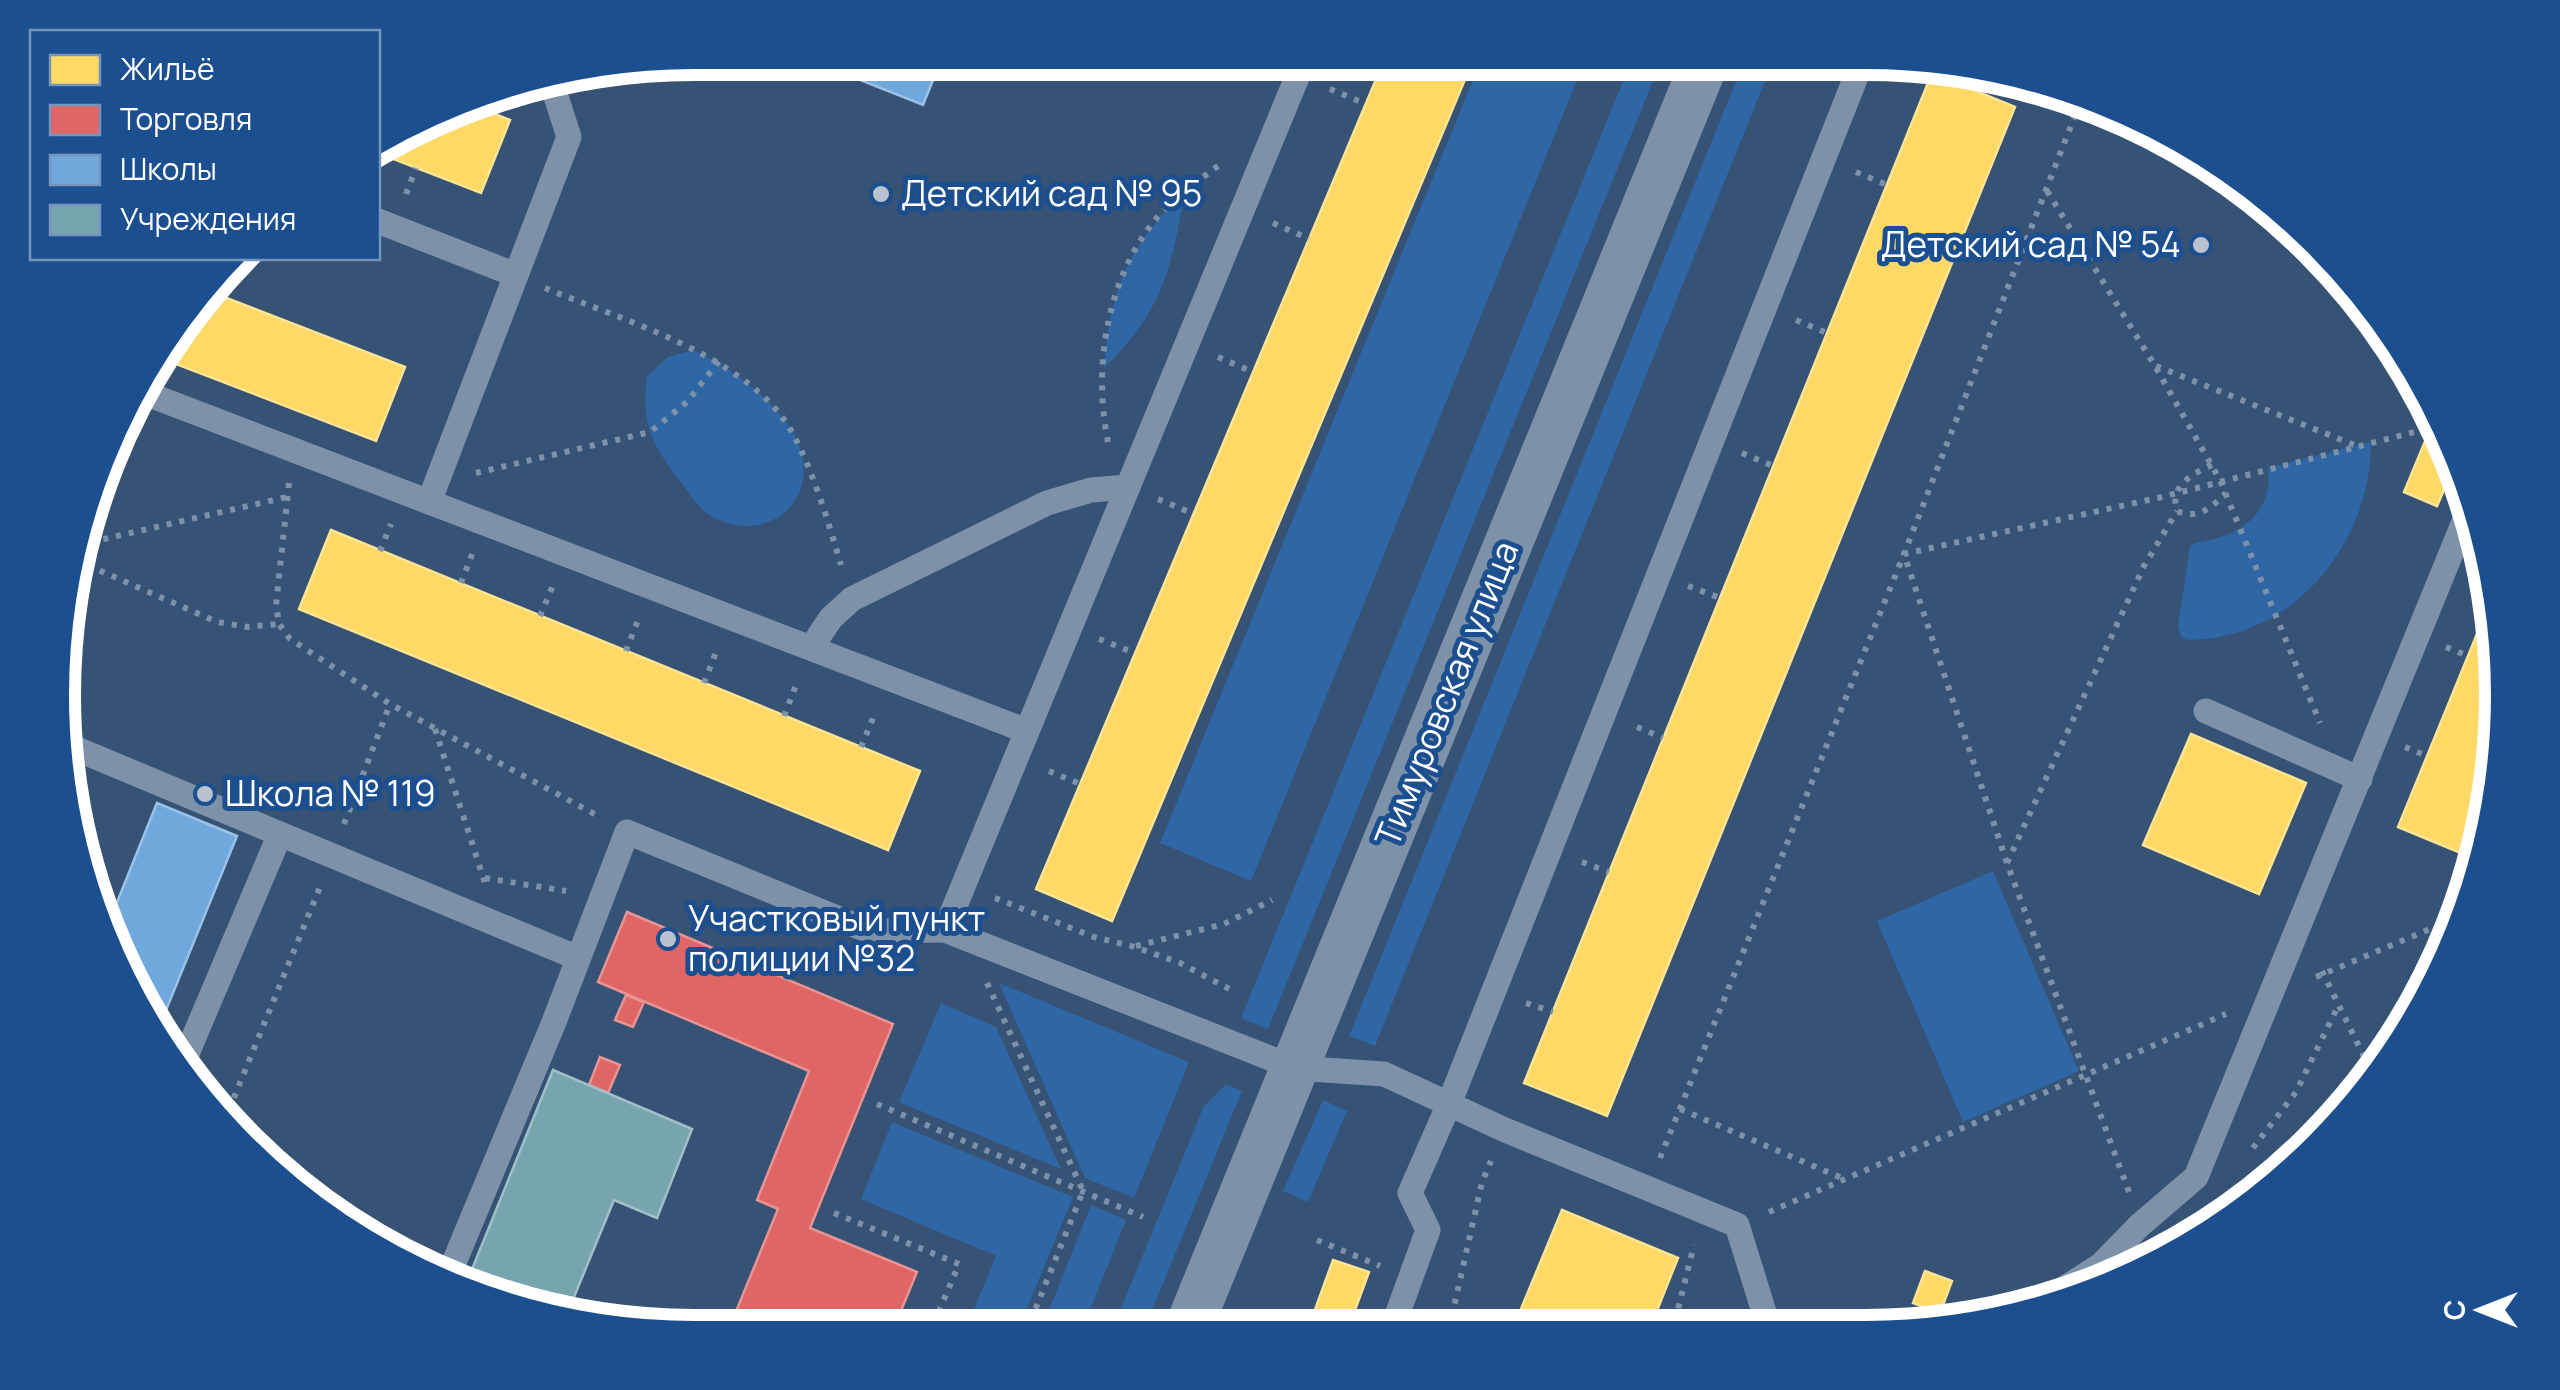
<svg xmlns="http://www.w3.org/2000/svg" width="2560" height="1390" viewBox="0 0 2560 1390" font-family="Manrope,sans-serif">
	<style>
		.green { fill: #2f66a5 }
		.homes { fill: #ffd966; stroke: #ffe494; stroke-width: 2.5 }
		.shops { fill: #e06666; stroke: #e99494; stroke-width: 2.5 }
		.schools { fill: #6fa8dc; stroke: #9ac2e6; stroke-width: 2.5 }
		.public { fill: #76a5af; stroke: #9fc0c7; stroke-width: 2.5 }
		.lines { fill: none; stroke-linecap: round; stroke-linejoin: round }
		.path { stroke: #7d92a8; stroke-width: 6; stroke-dasharray: 5 8; stroke-linecap: butt }
		.lane { stroke: #7d92a8; stroke-width: 25 }
		.street { stroke: #7d92a8; stroke-width: 48 }
		.poi-dot { fill: #b9c2ce; stroke: #1b4f8f; stroke-width: 4 }
		.labels { text-anchor: middle; stroke-width: 10; stroke-linejoin: round; paint-order: stroke }
		.poi-label { font-size: 35px; fill: #fff; stroke: #1b4f8f; text-anchor: start }
		.street-label { font-size: 35px; fill: #fff; stroke: #1b4f8f }
		.rim { fill: none; stroke: #fff; stroke-width: 12 }
	</style>
	<rect width="100%" height="100%" fill="#365274"/>
	<g class="green">
		<polygon points="1482,58 1586,58 1251,881 1160,843"/>
		<polygon points="1632,59 1662,59 1268,1029 1241,1018"/>
		<polygon points="1745,59 1774,59 1375,1046 1349,1036"/>
		<path d="M1184,192C1173,268 1161,313 1104,368C1110,289 1127,248 1184,192Z"/>
		<path d="M693,350C733,367 796,413 803,460C811,518 747,545 704,511C695,504 688,490 680,481C651,443 641,424 647,376L668,357Z"/>
		<path d="M2371,442C2371,544 2293,640 2187,640L2181,636L2178,626L2190,546C2199,541 2205,541 2214,539C2250,530 2273,505 2268,468Z"/>
		<polygon points="1993,871 2079,1071 1963,1122 1877,921"/>
		<polygon points="999,983 1189,1062 1134,1198 1085,1178"/>
		<polygon points="941,1003 996,1027 1061,1169 899,1102"/>
		<polygon points="1226,1084 1242,1091 1144,1330 1112,1330 1204,1106"/>
		<polygon points="1323,1100 1347,1111 1308,1202 1283,1191"/>
		<polygon points="892,1122 1073,1197 1018,1330 965,1330 996,1256 861,1199"/>
		<polygon points="1091,1205 1126,1220 1082,1330 1041,1330"/>
	</g>
	<g class="homes">
		<polygon points="1385,58 1474,58 1112,921 1036,889"/>
		<polygon points="1932,73 2015,107 1607,1116 1524,1083"/>
		<polygon points="468,103 510,120 481,193 378,153"/>
		<polygon points="211,292 405,367 376,441 158,357 165,341"/>
		<polygon points="2426,439 2439,445 2452,471 2437,506 2404,492"/>
		<polygon points="331,530 920,771 888,850 299,609"/>
		<polygon points="2486,612 2496,766 2461,853 2398,827"/>
		<polygon points="2191,734 2306,783 2259,894 2143,845"/>
		<polygon points="1562,1210 1678,1258 1650,1328 1533,1328 1516,1321"/>
		<polygon points="1333,1260 1369,1272 1348,1329 1308,1329"/>
		<polygon points="1925,1271 1952,1281 1940,1313 1913,1303"/>
	</g>
	<g class="shops">
		<polygon points="627,912 893,1024 810,1228 917,1272 893,1330 728,1331 778,1209 757,1200 809,1071 598,982"/>
		<polygon points="626,995 644,1002 633,1027 615,1020"/>
		<polygon points="600,1057 620,1065 608,1093 589,1085"/>
	</g>
	<g class="schools">
		<polygon points="805,58 942,58 923,105"/>
		<polygon points="157,803 237,836 160,1025 105,932"/>
	</g>
	<polygon class="public" points="553,1070 692,1129 657,1218 614,1200 567,1314 579,1319 529,1311 466,1284"/>
	<g class="lines">
		<g class="path">
			<polyline points="1330,89 1366,104"/>
			<polyline points="1856,172 1887,185"/>
			<polyline points="2047,191 2155,366 2220,480 2320,723"/>
			<polyline points="406,194 416,168"/>
			<polyline points="1273,223 1309,239"/>
			<path d="M545,288C622,320 752,357 793,434C813,471 829,524 841,565"/>
			<polyline points="1796,320 1827,333"/>
			<polyline points="1218,357 1253,372"/>
			<polyline points="2156,366 2357,446"/>
			<path d="M1108,442C1093,369 1106,285 1151,225C1170,200 1198,181 1222,163"/>
			<polyline points="1742,453 1773,466"/>
			<path d="M2212,465C2192,474 2169,486 2177,511C2198,520 2211,508 2226,493"/>
			<polyline points="476,473 650,432 687,402 719,361"/>
			<polyline points="289,483 276,605 279,624 290,639 390,704 600,817"/>
			<polyline points="1158,499 1194,514"/>
			<polyline points="78,545 287,497"/>
			<polyline points="380,551 391,524"/>
			<polyline points="76,560 217,622 248,627 279,624"/>
			<polyline points="461,583 473,552"/>
			<polyline points="1688,586 1720,598"/>
			<polyline points="540,616 553,585"/>
			<polyline points="1099,639 1135,653"/>
			<polyline points="2446,647 2468,656"/>
			<polyline points="626,651 638,620"/>
			<polyline points="704,683 718,647"/>
			<polyline points="784,716 798,680"/>
			<polyline points="1637,727 1663,738"/>
			<polyline points="435,729 485,883"/>
			<polyline points="861,747 876,711"/>
			<polyline points="2405,747 2427,756"/>
			<polyline points="1049,771 1080,784"/>
			<polyline points="344,824 390,704"/>
			<polyline points="1582,862 1609,872"/>
			<polyline points="2007,863 2144,566 2177,511"/>
			<polyline points="485,878 566,891"/>
			<polyline points="995,898 1094,937 1135,947 1180,963 1235,992"/>
			<polyline points="1136,946 1224,924 1272,900"/>
			<polyline points="2322,971 2373,1075"/>
			<polyline points="2316,977 2449,921"/>
			<polyline points="987,983 1083,1191 1027,1330"/>
			<polyline points="1526,1003 1553,1012"/>
			<polyline points="877,1104 1143,1217"/>
			<polyline points="1680,1109 1844,1179"/>
			<polyline points="224,1122 320,887"/>
			<polyline points="2253,1148 2296,1092 2339,1004"/>
			<polyline points="1660,1158 1904,554 2081,100"/>
			<polyline points="2129,1192 2007,863 1904,554 2162,497 2430,428"/>
			<polyline points="1769,1212 2226,1014"/>
			<polyline points="834,1213 959,1264 931,1330"/>
			<polyline points="349,1225 359,1222 372,1226 380,1238 379,1248"/>
			<polyline points="1317,1240 1380,1266"/>
			<polyline points="1656,1314 1697,1328"/>
			<polyline points="1675,1321 1694,1245"/>
			<polyline points="1449,1329 1482,1182 1491,1161"/>
		</g>
		<g class="lane">
			<polyline points="378,221 516,275"/>
			<polyline points="142,392 1027,731"/>
			<polyline points="429,502 569,137 551,81"/>
			<polyline points="811,648 831,618 852,599 1047,503 1091,490 1128,487"/>
			<polyline points="2206,711 2360,779"/>
			<polyline points="60,742 280,834 183,1063"/>
			<polyline points="280,834 578,958"/>
			<polyline points="945,930 1295,1068 1384,1074 1505,1130 1737,1225 1769,1328"/>
			<polyline points="448,1277 554,1022 627,832 869,931 945,930 1305,58"/>
			<polyline points="2048,1304 2054,1295 2101,1265 2140,1225 2196,1177 2470,507"/>
			<polyline points="1392,1329 1428,1230 1410,1193 1449,1104 1863,59"/>
		</g>
		<polyline class="street" points="1188,1329 1706,59"/>
	</g>
	<g class="poi-dot">
		<circle cx="881" cy="194" r="10"/>
		<circle cx="2201" cy="245" r="10"/>
		<circle cx="205" cy="794" r="10"/>
		<circle cx="668" cy="939" r="10"/>
	</g>
	<g class="labels">
		<g class="poi-label">
			<text x="901" y="206">Детский сад № 95</text>
			<text x="2181" y="257" text-anchor="end">Детский сад № 54</text>
			<text x="225" y="806">Школа № 119</text>
			<text x="688" y="931">Участковый пункт<tspan x="688" dy="40">полиции №32</tspan></text>
		</g>
		<g class="street-label">
			<text transform="translate(1447 694) rotate(-68)" y="12">Тимуровская улица</text>
		</g>
	</g>
	<path d="M0 0H2560V1390H0ZM695 75H1865A620 620 0 0 1 2485 695V695A620 620 0 0 1 1865 1315H695A620 620 0 0 1 75 695V695A620 620 0 0 1 695 75Z" fill="#1b4f8f" fill-rule="evenodd"/>
	<path class="rim" d="M695 75H1865A620 620 0 0 1 2485 695V695A620 620 0 0 1 1865 1315H695A620 620 0 0 1 75 695V695A620 620 0 0 1 695 75Z"/>
	<rect x="30" y="30" width="350" height="230" fill="#1b4f8f" stroke="#7695bc" stroke-width="2.5"/>
	<rect x="50" y="55" width="50" height="30" fill="#ffd966" stroke="#7695bc" stroke-width="2.5"/>
	<text x="120" y="80" font-size="30" fill="#ffffff">Жильё</text>
	<rect x="50" y="105" width="50" height="30" fill="#e06666" stroke="#7695bc" stroke-width="2.5"/>
	<text x="120" y="130" font-size="30" fill="#ffffff">Торговля</text>
	<rect x="50" y="155" width="50" height="30" fill="#6fa8dc" stroke="#7695bc" stroke-width="2.5"/>
	<text x="120" y="180" font-size="30" fill="#ffffff">Школы</text>
	<rect x="50" y="205" width="50" height="30" fill="#76a5af" stroke="#7695bc" stroke-width="2.5"/>
	<text x="120" y="230" font-size="30" fill="#ffffff">Учреждения</text>
	<g transform="translate(2480 1310) rotate(270)" stroke="#1b4f8f" stroke-width="8" paint-order="stroke">
	<path d="M0-8L18 38L0 25L-18 38Z" fill="#ffffff"/>
	<text y="-15" font-size="28" font-weight="bold" text-anchor="middle" fill="#ffffff">С</text>
	</g>
</svg>
